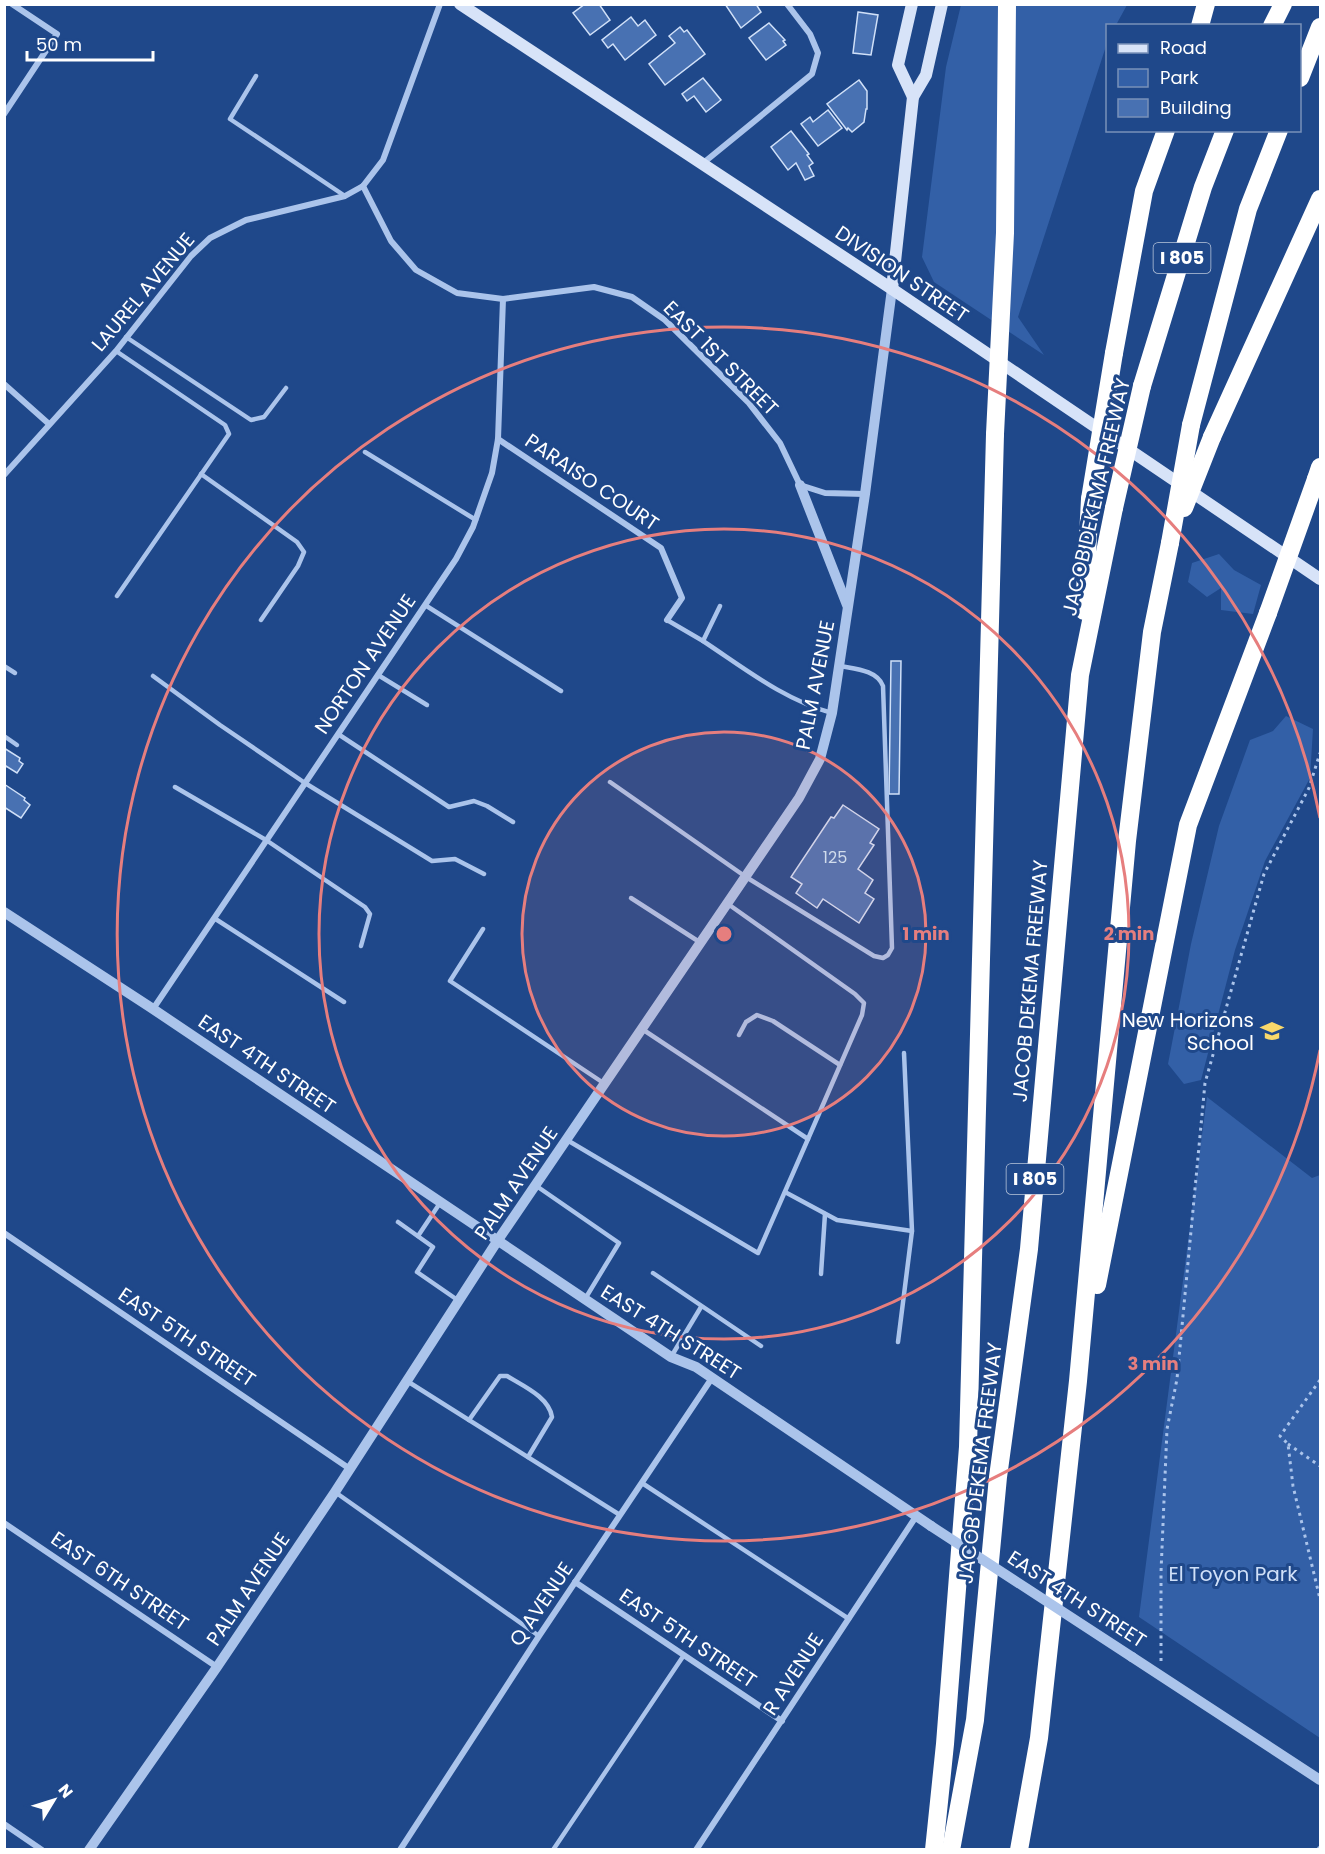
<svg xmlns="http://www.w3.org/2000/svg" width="1325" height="1854" viewBox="0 0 1325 1854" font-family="Poppins,sans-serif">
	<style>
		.green { fill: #3360a7 }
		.building { fill: #4871b2; stroke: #d0e0f8; stroke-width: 1.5 }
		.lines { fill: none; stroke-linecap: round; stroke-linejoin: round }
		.path { stroke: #abc4eb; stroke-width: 3; stroke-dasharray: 3 4.5; stroke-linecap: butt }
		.service { stroke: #abc4eb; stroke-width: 4.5 }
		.minor { stroke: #abc4eb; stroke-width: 6 }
		.tertiary { stroke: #abc4eb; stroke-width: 10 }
		.secondary { stroke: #d7e3f8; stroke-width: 12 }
		.motorway { stroke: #fff; stroke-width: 18 }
		.tertiary-bridge { stroke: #abc4eb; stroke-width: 10 }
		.motorway-bridge { stroke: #fff; stroke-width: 18 }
		.ring { fill: none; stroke: #e67e7e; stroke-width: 3 }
		.labels { text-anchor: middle; stroke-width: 6; stroke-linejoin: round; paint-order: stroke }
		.number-label { font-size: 16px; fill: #d1dcec }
		.shield { fill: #1f488a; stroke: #bcc8dc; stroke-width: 1.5 }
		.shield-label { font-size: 18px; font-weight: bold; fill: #fff }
		.street-label { font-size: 20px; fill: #fff; stroke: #1f488a }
		.poi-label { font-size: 20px; fill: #fff; stroke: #1f488a; text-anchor: end }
		.park-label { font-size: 20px; fill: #d0e0f8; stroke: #1f488a }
		.centre { fill: #e67e7e; stroke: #1f488a; stroke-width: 3 }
		.ring-label { font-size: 18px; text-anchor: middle; font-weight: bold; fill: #e67e7e; stroke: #1f488a; stroke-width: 6; stroke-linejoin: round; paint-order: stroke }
	</style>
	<rect width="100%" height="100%" fill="#1f488a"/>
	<g class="green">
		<polygon points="961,5 1127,5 1116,25 1108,26 1107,43 1018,317 1044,355 934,282 922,257 946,67"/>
		<polygon points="1219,554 1234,570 1261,585 1253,614 1221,610 1221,588 1207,597 1188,582 1192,563"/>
		<polygon points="1286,716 1313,729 1310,778 1265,861 1235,950 1201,1080 1184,1084 1168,1064 1191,944 1219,826 1250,740 1273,731"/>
		<polygon points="1207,1097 1312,1178 1320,1175 1320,1738 1139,1617"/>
	</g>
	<g class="building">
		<polygon points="585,4 599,4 610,20 590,35 573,13"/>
		<polygon points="725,4 756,4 761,12 741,28"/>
		<polygon points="858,12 878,15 871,55 853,53"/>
		<polygon points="631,17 638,26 645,20 656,35 625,60 613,44 608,48 602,40"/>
		<polygon points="769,23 785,40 783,41 786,45 766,60 749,38"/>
		<polygon points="680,27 684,32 687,30 705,54 665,85 649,64 675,43 669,36"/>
		<polygon points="703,78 721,100 706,112 694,96 687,101 682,94"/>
		<polygon points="859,80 867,91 867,109 866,109 864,122 852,132 848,128 847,130 827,104"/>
		<polygon points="828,110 842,128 818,146 801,124 810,117 813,122"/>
		<polygon points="791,131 809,154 807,155 813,163 809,166 814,176 805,180 796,163 788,170 771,147"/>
		<polygon points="891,661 901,661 899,794 889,794"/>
		<polygon points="4,748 20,758 19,761 23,764 17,773 6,766 4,768"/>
		<polygon points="4,784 25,798 24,800 30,805 21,818 4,807"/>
		<polygon points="843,805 879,829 870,843 874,845 858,869 873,880 865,893 874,899 859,923 823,899 817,908 796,893 802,884 791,877 831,817 834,818"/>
	</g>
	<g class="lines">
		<g class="path">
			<polyline points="1320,1380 1280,1436 1288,1444 1293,1486 1320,1599"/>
			<polyline points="1288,1444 1320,1466"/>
			<polyline points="1161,1661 1161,1572 1167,1429 1177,1379 1205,1083 1264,874 1309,788 1320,753"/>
		</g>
		<g class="service">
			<polyline points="256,76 230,119 345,196"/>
			<polyline points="126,337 251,420 264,417 286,388"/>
			<polyline points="116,351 225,425 229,434 117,596"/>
			<polyline points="365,452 476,520"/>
			<polyline points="201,474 297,542 304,552 298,566 261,620"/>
			<polyline points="425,605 561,691"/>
			<path d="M720,606L703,641C744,668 784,700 832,713"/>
			<polyline points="667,620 703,641"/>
			<polyline points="4,666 15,673"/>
			<polyline points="378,675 427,705"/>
			<polyline points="153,676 220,725 305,783 432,861 455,859 484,874"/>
			<polyline points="338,734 449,807 474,801 487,806 513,822"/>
			<polyline points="4,736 17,745"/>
			<path d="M610,782L746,877L874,956L883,958L888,955L892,948L883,686C877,670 855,669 840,666"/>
			<polyline points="175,787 266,840 365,907 370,914 361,946"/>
			<polyline points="631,898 701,943"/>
			<polyline points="728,904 855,994 864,1003 862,1015 808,1139"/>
			<polyline points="214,918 344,1002"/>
			<polyline points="483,929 450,981 605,1084"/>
			<polyline points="739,1035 746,1022 757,1015 773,1021 840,1065"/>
			<polyline points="567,1140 758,1253 808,1139 642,1029"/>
			<polyline points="535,1185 619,1243 585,1299"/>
			<polyline points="785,1192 837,1220 912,1231"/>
			<polyline points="398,1222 433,1247 417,1272 459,1301"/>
			<polyline points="418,1236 440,1203"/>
			<polyline points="653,1273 761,1346"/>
			<polyline points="821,1274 825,1214"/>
			<polyline points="898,1342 912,1231 904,1053"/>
			<polyline points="671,1357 701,1307"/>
			<polyline points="407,1381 620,1515"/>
			<path d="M469,1420L500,1376H507C523,1386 549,1397 552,1417L528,1457"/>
			<polyline points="642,1483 849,1619"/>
			<polyline points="335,1492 539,1636"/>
			<polyline points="553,1850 684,1655"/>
		</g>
		<g class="minor">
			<polyline points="4,114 57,34 12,4"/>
			<polyline points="702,164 812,74 818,53 810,34 787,4"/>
			<polyline points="363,186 391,241 416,270 457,293 503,299 594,287 632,297 665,320 748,402 780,443 800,485 825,493 865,494"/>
			<polyline points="4,384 49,424"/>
			<polyline points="498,439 661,548 682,598 667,620"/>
			<polyline points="4,475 116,351 191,256 210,238 246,220 345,196 363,186 383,160 440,4"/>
			<polyline points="153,1009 456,559 473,527 492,473 498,439 503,299"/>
			<polyline points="4,1233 350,1469"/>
			<polyline points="4,1523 217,1667"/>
			<polyline points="575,1582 782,1721"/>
			<polyline points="4,1824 42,1850"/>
			<polyline points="400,1850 539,1636 712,1378"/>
			<polyline points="696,1850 917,1515"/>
			<polyline points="1320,1850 1320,1849"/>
		</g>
		<g class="tertiary">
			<polyline points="800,485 847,605"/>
			<polyline points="4,912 150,1007 671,1357 696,1367 931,1526"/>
			<polyline points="1132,1657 1320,1780"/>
			<polyline points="89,1850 217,1667 335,1492 498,1240 799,798 820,759 832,713 865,494 892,289"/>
		</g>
		<g class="secondary">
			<polyline points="460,4 892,289 1320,579"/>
			<polyline points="912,4 898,65 913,97"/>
			<polyline points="892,289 913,97 926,75 942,4"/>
		</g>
		<g class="motorway">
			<polyline points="1200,26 1206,4"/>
			<polyline points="1272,26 1283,4"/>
			<polyline points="1300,78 1320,27"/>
			<polyline points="1114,353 1144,191 1166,130"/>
			<polyline points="1142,386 1203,187 1225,130"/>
			<polyline points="1191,425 1248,209 1279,130"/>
			<polyline points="1212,437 1320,199"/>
			<polyline points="1316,479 1320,467"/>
			<polyline points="1084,611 1090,499"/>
			<polyline points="1097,1285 1188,825 1268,613"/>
			<polyline points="934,1850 945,1744 968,1447 995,434"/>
			<polyline points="951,1850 975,1720 998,1477 1029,1249 1080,675 1114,508"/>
			<polyline points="1019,1850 1039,1738 1078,1381 1127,841 1152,632 1170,543"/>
		</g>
		<polyline class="tertiary-bridge" points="931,1526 1132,1657"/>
		<g class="motorway-bridge">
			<polyline points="995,434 1005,233 1007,4"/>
			<polyline points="1090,499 1114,353"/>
			<polyline points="1114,508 1142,386"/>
			<polyline points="1184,508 1212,437"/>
			<polyline points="1170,543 1191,425"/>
			<polyline points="1268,613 1316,479"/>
		</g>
	</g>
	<circle cx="724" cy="934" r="202" fill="#e67e7e" fill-opacity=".12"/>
	<g class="ring">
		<circle cx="724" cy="934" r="202"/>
		<circle cx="724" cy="934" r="405"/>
		<path d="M1320 1050A607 607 0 1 1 1320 818"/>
	</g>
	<defs>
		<g id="school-bare" transform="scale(1.8)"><path d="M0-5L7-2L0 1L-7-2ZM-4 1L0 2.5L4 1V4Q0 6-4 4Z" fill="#f9d86b" stroke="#1f488a" stroke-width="2.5" paint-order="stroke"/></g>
	</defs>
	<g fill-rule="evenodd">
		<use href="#school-bare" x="1272" y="1031"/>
	</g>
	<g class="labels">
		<g class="number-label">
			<text x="835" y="863">125</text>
		</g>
		<g class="shield">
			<rect x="1153.5" y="243" width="57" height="30" rx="4.5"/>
			<rect x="1006.5" y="1164" width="57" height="30" rx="4.5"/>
		</g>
		<g class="shield-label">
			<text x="1182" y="264">I 805</text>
			<text x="1035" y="1185">I 805</text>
		</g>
		<g class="street-label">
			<text transform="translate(902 274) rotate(34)" y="7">DIVISION STREET</text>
			<text transform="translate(143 292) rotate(-50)" y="7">LAUREL AVENUE</text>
			<text transform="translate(721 358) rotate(45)" y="7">EAST 1ST STREET</text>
			<text transform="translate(592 482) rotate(34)" y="7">PARAISO COURT</text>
			<text transform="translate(1096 497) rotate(-77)" y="7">JACOB DEKEMA FREEWAY</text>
			<text transform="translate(365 664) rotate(-56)" y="7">NORTON AVENUE</text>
			<text transform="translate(815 685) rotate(-79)" y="7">PALM AVENUE</text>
			<text transform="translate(1030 981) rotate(-85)" y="7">JACOB DEKEMA FREEWAY</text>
			<text transform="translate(267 1064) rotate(34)" y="7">EAST 4TH STREET</text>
			<text transform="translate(516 1183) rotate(-56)" y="7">PALM AVENUE</text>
			<text transform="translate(671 1332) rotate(32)" y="7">EAST 4TH STREET</text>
			<text transform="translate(187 1337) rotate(34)" y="7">EAST 5TH STREET</text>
			<text transform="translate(980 1463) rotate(-83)" y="7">JACOB DEKEMA FREEWAY</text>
			<text transform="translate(120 1581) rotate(34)" y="7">EAST 6TH STREET</text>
			<text transform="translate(248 1589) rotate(-56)" y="7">PALM AVENUE</text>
			<text transform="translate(1077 1599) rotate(33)" y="7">EAST 4TH STREET</text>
			<text transform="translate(541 1604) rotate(-56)" y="7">Q AVENUE</text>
			<text transform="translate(688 1638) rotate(34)" y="7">EAST 5TH STREET</text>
			<text transform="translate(793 1674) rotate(-57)" y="7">R AVENUE</text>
		</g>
		<g class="poi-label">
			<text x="1254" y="1027">New Horizons<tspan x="1254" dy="23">School</tspan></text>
		</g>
		<g class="park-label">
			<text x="1233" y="1581">El Toyon Park</text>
		</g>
	</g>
	<circle cx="724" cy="934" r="9" class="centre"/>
	<g class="ring-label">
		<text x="926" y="940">1 min</text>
		<text x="1129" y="940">2 min</text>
		<text x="1153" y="1370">3 min</text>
	</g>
	<rect width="1325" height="1854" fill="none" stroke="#ffffff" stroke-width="12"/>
	<rect x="1106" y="24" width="195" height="108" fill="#1f488a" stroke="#7991b9" stroke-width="1.5"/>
	<rect x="1118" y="44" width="30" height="9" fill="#d7e3f8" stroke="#7991b9" stroke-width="1.5"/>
	<text x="1160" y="54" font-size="18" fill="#ffffff">Road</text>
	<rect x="1118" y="69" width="30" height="18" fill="#3360a7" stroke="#7991b9" stroke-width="1.5"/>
	<text x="1160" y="84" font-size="18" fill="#ffffff">Park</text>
	<rect x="1118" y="99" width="30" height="18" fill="#4871b2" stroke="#7991b9" stroke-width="1.5"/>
	<text x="1160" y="114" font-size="18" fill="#ffffff">Building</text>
	<g transform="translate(54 1800) rotate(52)" stroke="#1f488a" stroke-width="4.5" paint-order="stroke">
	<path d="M0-4.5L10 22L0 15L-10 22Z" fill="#ffffff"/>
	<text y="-9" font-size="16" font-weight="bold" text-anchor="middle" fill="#ffffff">N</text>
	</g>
	<path d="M27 51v9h126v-9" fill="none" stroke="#ffffff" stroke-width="3"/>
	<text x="36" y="51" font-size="18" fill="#ffffff" stroke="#1f488a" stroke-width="4.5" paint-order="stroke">50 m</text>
</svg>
